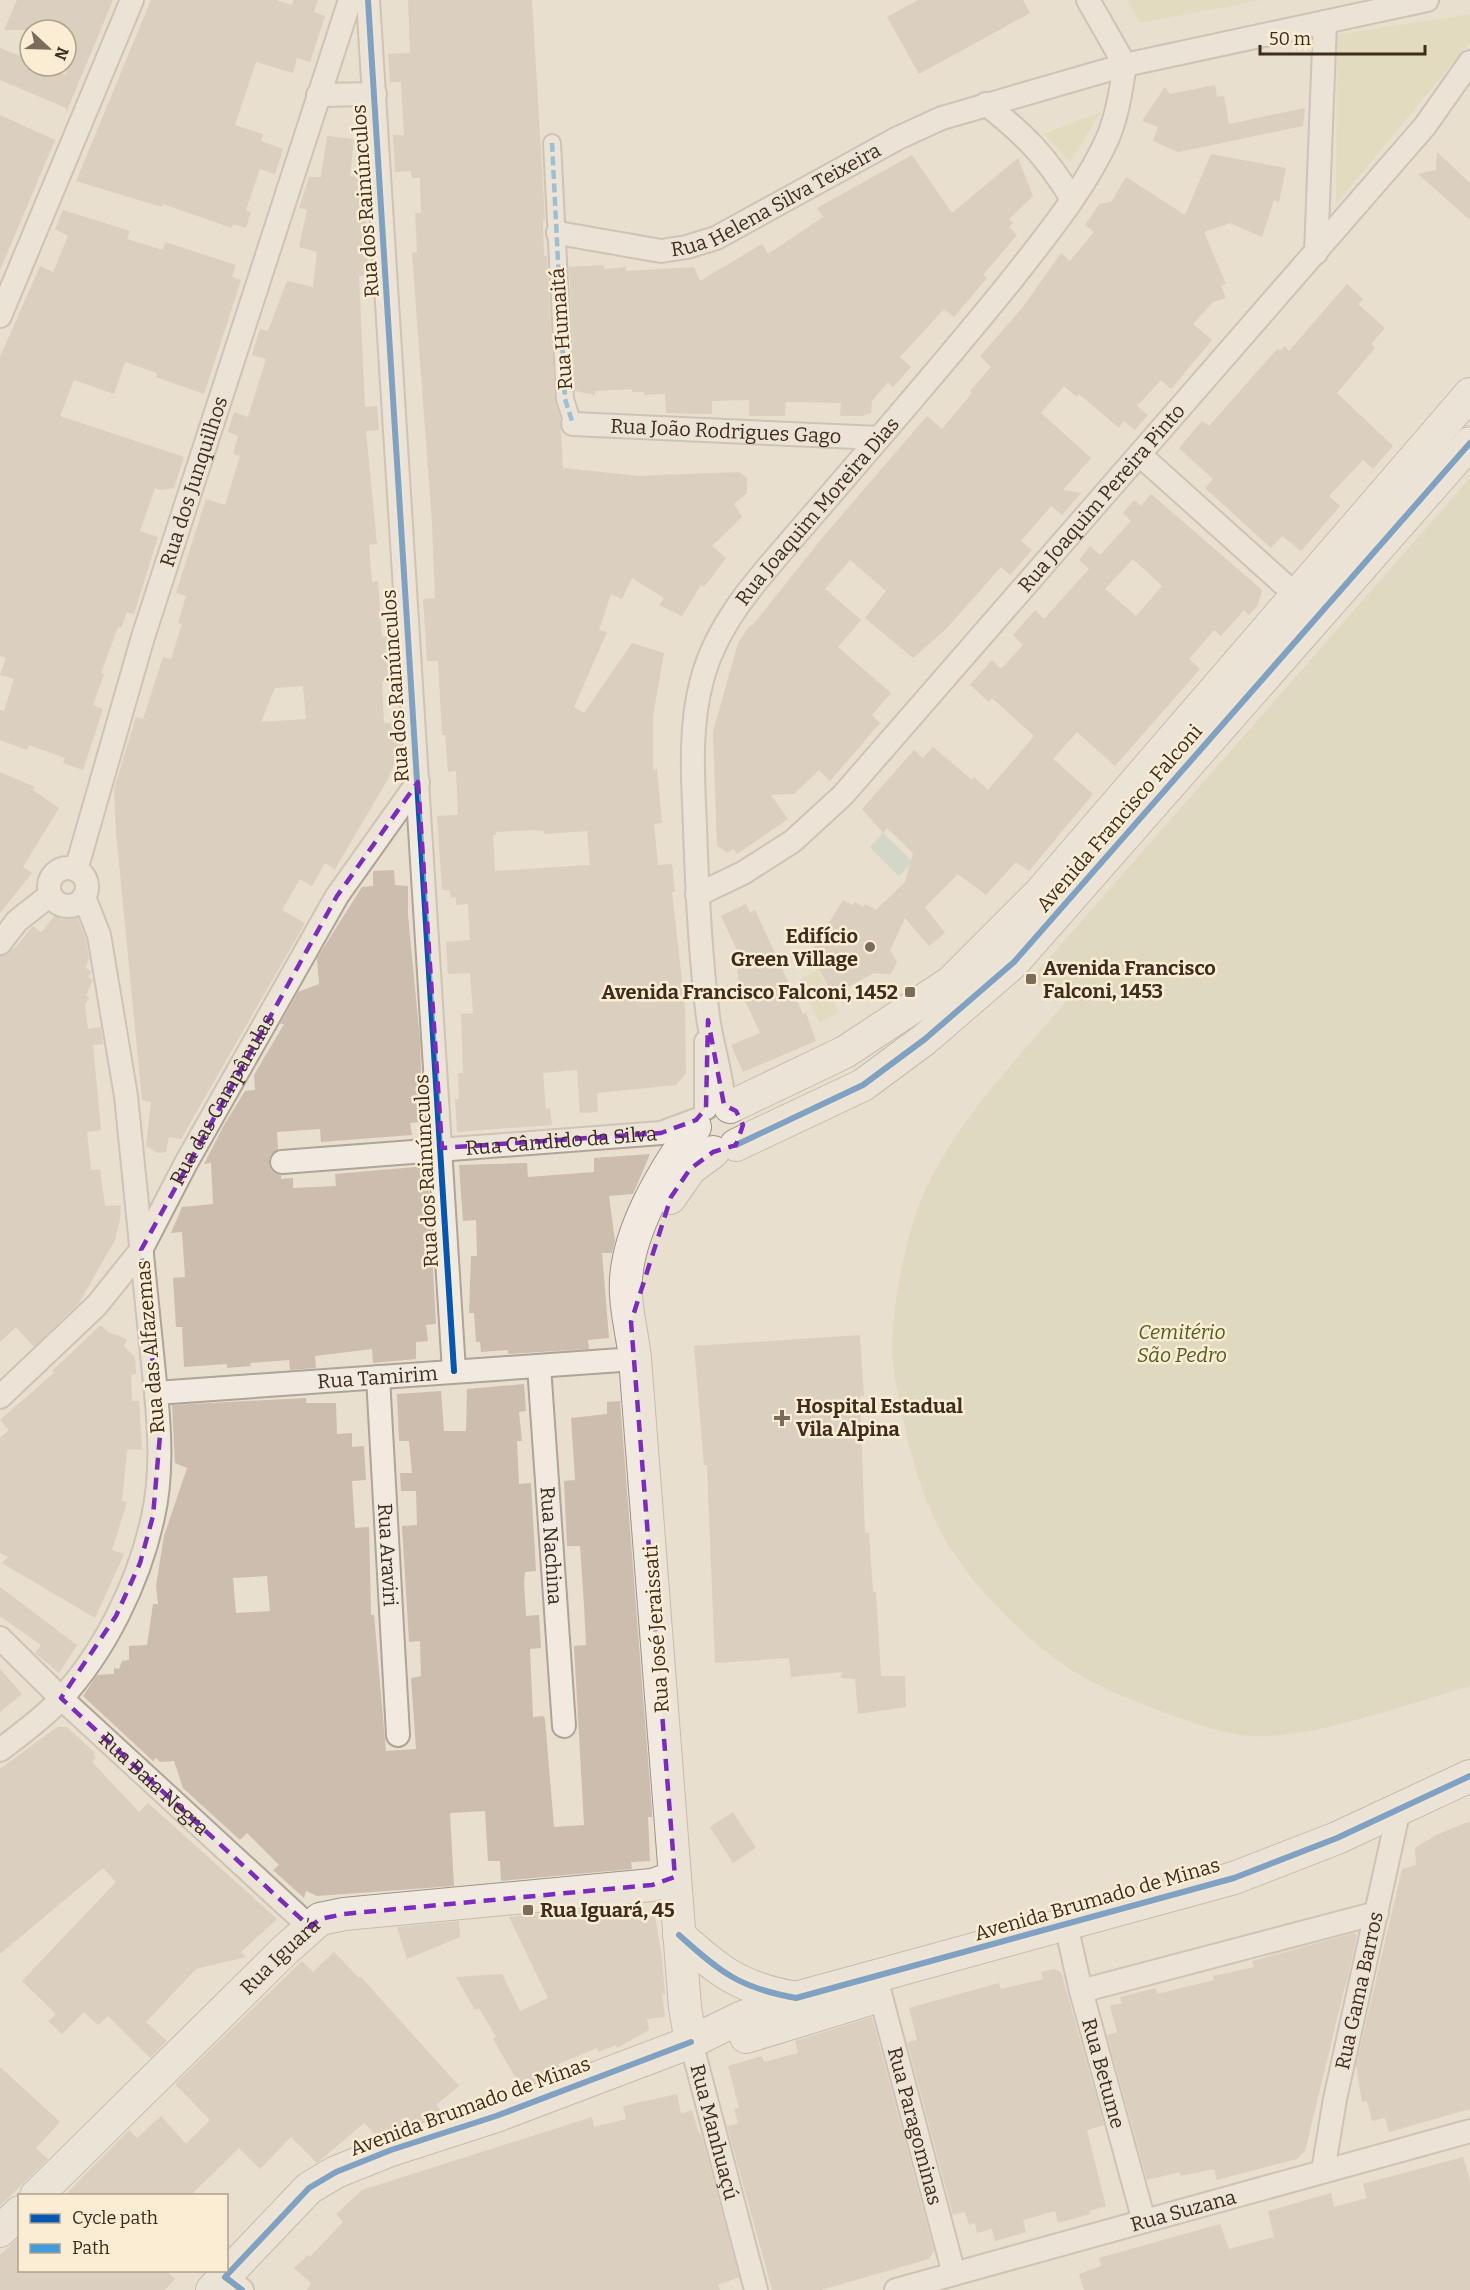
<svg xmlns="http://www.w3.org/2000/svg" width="1470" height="2290" viewBox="0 0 1470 2290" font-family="Bitter,serif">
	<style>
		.green { fill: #dbd8af }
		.cemetery { fill: #d4d2af }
		.water { fill: #bacec1 }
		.building { fill: #ccbdaf; fill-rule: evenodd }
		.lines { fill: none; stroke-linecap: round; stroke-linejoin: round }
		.pedestrian-casing { stroke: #aea497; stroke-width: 20 }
		.minor-casing { stroke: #aea497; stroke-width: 26 }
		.secondary-casing { stroke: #9d9387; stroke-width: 34 }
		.pedestrian { stroke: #f0eae1; stroke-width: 16 }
		.minor { stroke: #f0eae1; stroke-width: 22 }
		.secondary { stroke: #f0eae1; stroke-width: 32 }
		.quiet { stroke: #3f9cdf; stroke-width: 4.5; stroke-dasharray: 9 4.5; stroke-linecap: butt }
		.cycleway-casing { stroke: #faedd4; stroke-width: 10 }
		.cycleway { stroke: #0057b8; stroke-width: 6 }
		.marked { fill: none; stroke: #7b2cbf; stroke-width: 4.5; stroke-dasharray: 12 8; stroke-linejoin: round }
		.poi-dot { fill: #7a6b5b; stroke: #faedd4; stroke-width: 2 }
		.labels { text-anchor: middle; stroke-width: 5; stroke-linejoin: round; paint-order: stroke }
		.street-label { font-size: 20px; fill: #3f2c1d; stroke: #faedd4 }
		.poi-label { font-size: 20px; font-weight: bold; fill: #3f2c1d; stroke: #faedd4; text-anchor: start }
		.park-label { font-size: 20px; font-style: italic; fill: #525e21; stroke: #faedd4 }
	</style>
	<rect width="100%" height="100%" fill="#e8dfce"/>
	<g class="green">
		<polygon points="1130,0 1262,0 1140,23 1128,1"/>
		<polygon points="1470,14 1470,42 1336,204 1337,35"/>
		<polygon points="1101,112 1070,161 1044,134"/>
		<polygon points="818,970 839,1012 819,1023 799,980"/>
	</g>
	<path class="cemetery" d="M1470,478V1686C1409,1703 1301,1744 1240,1735C1210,1730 1181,1719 1153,1708C1121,1696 1089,1683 1061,1663C1014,1629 958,1571 934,1518C918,1483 908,1446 901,1408C897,1389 892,1368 892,1348C893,1307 901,1263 913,1223C941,1134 1012,1066 1071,996L1034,985L1030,980Z"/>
	<polygon class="water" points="883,833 913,862 899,876 870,847"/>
	<g class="building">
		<polygon points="17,0 113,0 66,113 66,108 0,80 0,48 30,60 30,66 43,66 66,75 66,30 4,30"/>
		<polygon points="151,0 276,0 292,5 293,0 318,0 314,12 325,16 310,62 297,58 293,73 256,62 235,125 263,134 261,141 283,149 275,174 260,169 246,210 251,212 246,228 233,224 232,228 163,204 162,207 76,181"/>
		<path d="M408,0H532L545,219L543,220L544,256H547L555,400L560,418L563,468L639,476L739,472L747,478V493L734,504L742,517L712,546L726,558L704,587L701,585L682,616L659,605L664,598L632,578L622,599L611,594L599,630L607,632L574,707L584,713L632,643L664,653L653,716V770L657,769L662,823L654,824L658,865L672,864L675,892H672L685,1008L686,1073L676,1085L597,1093L598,1112L580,1113L577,1070L543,1073L546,1109L550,1108L552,1125L457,1132L455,1099H459L458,1073H463L461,1014L473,1013L470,973L448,974L446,942L470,940L468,904L456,905V897L451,898L450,890H442L437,816L458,815L456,771L448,772L445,735H442L438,661H427L423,599L435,598L432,523L412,253L417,252L415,213H421L420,178H412L411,171L395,172L393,135H404L401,82H390L388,54L410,53ZM532,830L544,831V834L587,831L590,865L495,871L493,835H496V832Z"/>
		<polygon points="918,0 1023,0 1030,13 919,74 887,17"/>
		<polygon points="1215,85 1217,97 1224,96 1229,124 1305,108 1303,126 1178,152 1153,141 1158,127 1142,121 1165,87 1170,94"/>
		<polygon points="0,115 55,140 0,270"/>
		<path d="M327,136L354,139L350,176L363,177L369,276H359L365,407L377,406L379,430L366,431L377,544L369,545L372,582L378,581L382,637L387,636L388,647L393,646L396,680L382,681L384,723L400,724L401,748L388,779L335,869L325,863L312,886L300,879L282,910L305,923L181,1139L169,1137L166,1152L158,1153L146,1146L151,1102L142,1100L116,832L114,789L136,717L143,719L163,657L171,659L182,624L178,623L186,596L176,593L206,499L225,505L240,456L233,454L238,436L228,432L234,412L248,417L255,394L266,359L252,355L260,329L268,331L287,281L313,287L317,252L299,247L307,210L299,208L309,177H321ZM303,686L306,719L261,722L275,688Z"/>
		<polygon points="1437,152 1470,183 1470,220 1418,174 1436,170"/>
		<polygon points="1211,154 1286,168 1279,202 1274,200 1262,237 1230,223 1204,232 1226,284 1221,286 1226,298 1213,302 1193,324 1212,340 1171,389 1161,380 1137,406 1148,415 1135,430 1124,421 1119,428 1079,394 1077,397 1064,386 1041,413 1091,458 1063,490 1081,493 1062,515 1051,506 1021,541 1032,550 1010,575 1001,567 946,629 913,658 865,618 886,591 850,560 825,589 861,620 838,647 891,693 872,715 880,723 830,781 819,770 794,794 771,795 788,819 737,854 734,849 727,853 717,845 713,732 738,643 750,625 752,626 823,537 927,416 942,429 972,393 970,391 991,367 980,356 1023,307 1061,253 1070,261 1094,232 1085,225 1099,204 1111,202 1126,177 1185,215"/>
		<polygon points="912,155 952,213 1018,158 1033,196 1009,219 1013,223 1009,227 1017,235 983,275 987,278 954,317 944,309 900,357 911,367 893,387 888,382 872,401 871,413 862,416 840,416 841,403 786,402 785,416 749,416 749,400 712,401 712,414 666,413 665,394 644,395 644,392 632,392 632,389 595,391 595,395 575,391 569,267 604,265 604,269 626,267 626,271 694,267 700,281 762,244 768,254 823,217 817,208"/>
		<polygon points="63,210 130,231 127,239 163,250 165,242 236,265 232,277 241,280 204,394 156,377 157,373 125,362 114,394 74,380 60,416 184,457 174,488 161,490 155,488 140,531 158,537 134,614 127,612 121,628 118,627 101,673 104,674 93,705 103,709 83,770 63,763 65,758 29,745 27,750 0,740 0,710 4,711 14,679 0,675 6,658 0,656 0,357 40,266 53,272 68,236 55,229"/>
		<polygon points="1347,284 1363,299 1358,304 1385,328 1371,344 1375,348 1337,393 1393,446 1373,469 1363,460 1329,496 1340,506 1301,551 1282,536 1271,548 1205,488 1213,479 1179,448 1202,421 1209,426 1277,349 1280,351 1285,346 1289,351"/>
		<path d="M1151,494L1262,590L1258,605L1249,615L1244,610L1221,636L1214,630L1189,659L1200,669L1115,766L1077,732L1053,759L1093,794L1029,871L1016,862L986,895L958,874L925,907L945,933L929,946L905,918L890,950L897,962L891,974L874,973L833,995L810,953L843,900L852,905L855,902L864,907L865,904L876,910L905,882L913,853L887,828L883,833L862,809L914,750L923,758L933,747L972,780L974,777L988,790L1034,736L992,698L989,702L970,685L992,660L1001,669L1023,645L1013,635L1035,610L1044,619L1089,569L1079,560L1090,546L1100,555L1131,521L1123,513L1134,500L1141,506ZM1133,559L1162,586L1136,616L1105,589Z"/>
		<polygon points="0,772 35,787 33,790 59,808 23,867 32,873 0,913"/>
		<polygon points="394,870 395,885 408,886 408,915 420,1040 422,1103 417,1103 419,1122 410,1123 412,1135 321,1142 320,1129 277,1132 278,1149 270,1156 269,1164 271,1170 281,1175 281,1179 293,1178 293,1188 336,1186 335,1174 427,1166 431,1232 427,1233 432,1252 436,1324 426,1325 428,1341 416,1342 416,1359 373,1363 372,1349 315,1356 316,1368 290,1370 289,1360 250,1363 251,1366 227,1368 227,1364 184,1367 182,1327 176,1327 173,1278 185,1277 182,1232 171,1233 182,1207 213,1204 211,1163 204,1164 224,1125 245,1091 255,1090 254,1075 284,1024 280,1024 298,992 319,984 317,958 362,887 373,886 373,871"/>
		<polygon points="746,904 750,913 755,910 803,1014 806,1013 816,1041 743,1072 731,1045 760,1033 739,988 736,948 721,916"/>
		<polygon points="69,911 77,917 86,939 89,958 86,968 91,972 88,977 93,980 86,996 89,998 85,1005 88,1029 101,1027 103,1044 93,1045 101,1130 87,1132 91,1170 100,1169 105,1206 121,1205 120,1219 115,1240 79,1303 34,1347 16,1327 0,1342 0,956 16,947 33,926 41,933 55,915 62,920"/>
		<polygon points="650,1154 633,1194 609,1196 615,1241 612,1253 602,1253 609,1338 588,1340 589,1349 508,1354 508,1350 481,1352 480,1342 476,1342 474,1313 469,1313 471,1256 477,1256 476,1220 463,1221 459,1165 527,1163 528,1177 594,1172 594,1158"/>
		<polygon points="101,1325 108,1332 127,1339 124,1346 135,1357 136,1374 131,1375 132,1401 139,1401 142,1450 129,1449 127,1451 122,1501 127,1502 112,1550 124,1554 95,1618 2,1563 8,1557 0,1553 0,1438 9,1430 0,1420 54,1373 52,1371"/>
		<polygon points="860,1335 864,1396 860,1396 865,1533 869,1533 873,1592 876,1592 881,1676 905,1676 906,1707 858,1714 855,1679 841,1678 842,1672 791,1677 789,1658 715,1663 707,1465 704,1465 694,1346"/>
		<path d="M524,1384L526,1411L519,1412L522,1441H517L519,1484L531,1483L536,1571L525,1572L524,1582L526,1616L539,1615L541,1648L530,1649L533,1717L543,1716L545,1719L554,1827L584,1825L574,1646L586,1645L584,1605L580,1546H567L564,1481L575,1480L571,1418L607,1414V1402L620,1401L652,1811V1817H648L650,1861L631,1862L632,1869L501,1881L500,1861H488L485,1811L450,1813L454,1886L317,1896L306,1891L304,1898L273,1870L279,1865L247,1833L240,1840L183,1788L174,1761L160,1762L156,1758L153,1761L83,1696L97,1675L114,1674V1668L119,1669L122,1661L129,1660V1646L147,1645L153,1604H158L156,1586L164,1536L187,1468L175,1463L172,1405L306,1398V1403H336L337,1434L352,1433V1447L364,1446L366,1480L352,1481L355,1528L369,1527L371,1615H374L386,1751L416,1749L411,1678L421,1676L420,1641L409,1642L402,1526L417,1525L416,1491H401L400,1473H412L409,1441H399L397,1394L441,1391L444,1431H466L467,1389ZM267,1576L270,1611L236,1613L233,1578Z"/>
		<polygon points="0,1587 77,1645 59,1673 35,1653 41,1645 0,1616"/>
		<polygon points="0,1669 22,1694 0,1712"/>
		<polygon points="57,1727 67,1727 95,1753 93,1755 96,1758 92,1762 139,1812 148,1803 277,1919 241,1952 246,1957 196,1969 146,2022 167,2041 150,2058 108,2016 98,2025 84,2012 62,2034 48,2021 56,2014 22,1981 116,1882 103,1868 0,1954 0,1769"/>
		<polygon points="733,1812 756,1848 733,1863 710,1827"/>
		<polygon points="1470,1821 1470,2109 1389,2132 1385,2118 1372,2121 1367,2101 1362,2102 1356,2065 1396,1895 1402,1869 1416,1865 1415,1848 1436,1835"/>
		<polygon points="641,1905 641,1914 645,1913 646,1917 655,1916 662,1958 665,1994 662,1994 665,2017 647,2019 649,2030 617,2048 616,2045 598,2052 597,2048 558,2064 562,2072 521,2087 493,2039 496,2037 479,2008 475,2010 456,1977 502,1974 520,2011 548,1998 509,1917 590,1909 592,1918 624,1913 623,1907"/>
		<polygon points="459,1921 460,1937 407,1959 397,1927"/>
		<polygon points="1354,1933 1357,1935 1345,1990 1345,1986 1305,2151 1297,2159 1217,2180 1214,2169 1180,2176 1180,2172 1147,2180 1107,2035 1117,2032 1110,2006 1122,2003 1120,1997 1156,1988 1157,1994 1214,1980 1213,1976 1254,1967 1252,1961"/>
		<polygon points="334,1952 359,1978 361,1977 459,2086 436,2105 444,2114 377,2136 364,2123 317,2163 291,2137 260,2169 239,2148 190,2196 64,2196 129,2130 137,2138 161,2116 186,2144 210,2120 175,2084 302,1961 313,1972"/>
		<polygon points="1054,1969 1061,1972 1104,2125 1087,2130 1106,2206 1089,2211 1090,2214 1058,2223 1055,2211 1023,2220 1026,2232 995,2241 992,2229 977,2233 975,2223 969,2225 965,2212 953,2215 907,2042 917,2040 909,2008 999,1983 1001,1989 1043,1979 1041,1972"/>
		<polygon points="872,2017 934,2251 929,2259 821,2290 772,2290 727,2126 738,2123 734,2109 739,2108 728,2066 762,2056 764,2062 798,2053 795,2041"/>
		<polygon points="0,2067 60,2122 36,2148 48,2159 0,2206"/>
		<polygon points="677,2094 681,2114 692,2110 699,2134 701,2133 739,2277 718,2285 720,2290 307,2290 311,2283 294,2268 308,2255 310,2257 343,2222 336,2214 362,2190 592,2117 594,2127 626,2119 623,2106"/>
		<polygon points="1463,2157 1470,2180 1470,2290 1084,2290 1079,2274 1101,2266 1099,2258 1220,2224 1229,2249 1274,2237 1268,2211 1331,2193 1334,2207 1367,2198 1363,2184"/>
		<polygon points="20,2237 20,2271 166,2271 175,2279 165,2290 0,2290 0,2255"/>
	</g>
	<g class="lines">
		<g class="pedestrian-casing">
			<polyline id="pedestrian" points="552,143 565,399 573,424"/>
		</g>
		<g class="minor-casing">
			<g id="minor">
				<polyline points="368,0 454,1371"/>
				<polyline points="1088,0 1125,65"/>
				<polyline points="318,95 375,94"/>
				<path d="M986,104C1025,135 1046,156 1072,199"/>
				<path id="s1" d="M558,233L661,251L687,247L716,238L898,138L942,118L1125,65L1427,0"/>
				<polyline points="1316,253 1325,22"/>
				<polyline points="0,316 132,0"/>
				<path id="s2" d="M573,424L879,438"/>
				<polyline points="1140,455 1306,604"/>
				<circle cx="68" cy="887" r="19"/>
				<path id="s3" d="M76,870L143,637L350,0"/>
				<path id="s4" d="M697,895L743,873L793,841L843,795L1425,126L1470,62"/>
				<polyline points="0,943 17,921 50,895"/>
				<path id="s5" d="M724,1105C722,1074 712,1047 708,1017C700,954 697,891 695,827C693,778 689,728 702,680C718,618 766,570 806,523C875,443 944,364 1010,282C1043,240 1088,185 1109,135C1118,112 1121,89 1125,65"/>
				<polyline points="706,1108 706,1042"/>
				<path id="s6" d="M282,1162L661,1133L696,1120"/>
				<path id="s7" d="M539,1366L564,1726"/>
				<path id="s8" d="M378,1377L398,1735"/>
				<path id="s9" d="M156,1393L635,1359"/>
				<path id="s10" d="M0,1397L97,1305L141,1250L186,1163L337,896L418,782"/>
				<path id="s11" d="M0,1638L61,1698L310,1927"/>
				<path d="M0,1750C21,1734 42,1719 60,1700C105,1651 139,1582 153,1517C162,1477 160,1434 156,1393L126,1096L99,935L84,897"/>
				<path id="s12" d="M1066,1925L1081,1991L1144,2221"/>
				<path id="s13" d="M876,1978L954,2274"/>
				<polyline points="1081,1991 1377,1913"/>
				<path id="s14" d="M691,2042L756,2290"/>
				<path id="s15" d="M1323,2171L1335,2099L1399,1809"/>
				<polyline points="225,2277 242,2290"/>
				<path id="s16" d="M896,2290L1470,2131"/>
			</g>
		</g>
		<g class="secondary-casing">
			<g id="secondary">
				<polyline points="730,1107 845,1052 951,982 1039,894 1470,394"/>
				<polyline points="736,1145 863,1085 925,1039 1014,962 1470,443"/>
				<polyline points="670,1198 690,1169 713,1152"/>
				<path d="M679,1935C721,1973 740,1988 796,1998"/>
				<polyline points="746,2037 870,1999"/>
				<path d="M691,2042L685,2007L635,1359C633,1338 627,1316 626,1295C622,1238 663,1172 695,1127"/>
				<path id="s17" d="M36,2196L284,1951L320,1919L344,1914L652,1885L675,1877"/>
				<polyline points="0,2231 20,2212"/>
				<polyline points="212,2290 309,2188 336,2172 391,2150 496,2116 691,2042 740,2018 796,1998 1234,1878 1337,1838 1470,1776"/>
			</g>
		</g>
		<use href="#pedestrian" class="pedestrian"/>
		<use href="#minor" class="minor"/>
		<use href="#secondary" class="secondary"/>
		<polyline class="quiet" points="552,143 565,399 573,424"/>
		<g class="cycleway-casing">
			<g id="cycleway">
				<polyline points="368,0 454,1371"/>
				<polyline points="736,1145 863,1085 925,1039 1014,962 1470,443"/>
				<path d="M679,1935C721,1973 740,1988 796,1998L1234,1878L1337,1838L1470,1776"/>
				<polyline points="242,2290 225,2277 309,2188 336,2172 391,2150 496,2116 691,2042"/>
			</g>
		</g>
		<use href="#cycleway" class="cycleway"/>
	</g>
	<path d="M0 0H1470V2290H0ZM418,782L442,1148L661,1133L696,1120L706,1108L708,1020L724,1105L736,1111L743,1125L736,1145L713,1152L690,1169L671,1197L631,1322L675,1877L652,1885L344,1914L320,1919L310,1927L61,1698L116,1616L140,1563L153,1516L160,1435L141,1250L337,896Z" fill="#e8dfce" fill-opacity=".55" fill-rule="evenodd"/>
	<path class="marked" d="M418,782L442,1148L661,1133L696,1120L706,1108L708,1020L724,1105L736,1111L743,1125L736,1145L713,1152L690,1169L671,1197L631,1322L675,1877L652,1885L344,1914L320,1919L310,1927L61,1698L116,1616L140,1563L153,1516L160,1435L141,1250L337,896Z"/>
	<g class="poi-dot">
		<circle cx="870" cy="947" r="6"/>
		<rect x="1025" y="973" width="12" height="12" rx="3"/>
		<rect x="904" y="986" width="12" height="12" rx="3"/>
		<path d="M779 1409h6v6h6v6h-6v6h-6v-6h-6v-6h6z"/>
		<rect x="522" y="1904" width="12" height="12" rx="3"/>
	</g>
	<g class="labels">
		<g class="street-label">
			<text dy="7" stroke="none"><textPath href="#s1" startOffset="231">Rua Helena Silva Teixeira</textPath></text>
			<text transform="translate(365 201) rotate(-94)" y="7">Rua dos Rainúnculos</text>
			<text transform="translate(561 329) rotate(-94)" y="7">Rua Humaitá</text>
			<text dy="7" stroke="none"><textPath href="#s2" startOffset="153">Rua João Rodrigues Gago</textPath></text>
			<text dy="7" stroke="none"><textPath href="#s3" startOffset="406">Rua dos Junquilhos</textPath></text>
			<text dy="7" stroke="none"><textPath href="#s4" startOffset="572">Rua Joaquim Pereira Pinto</textPath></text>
			<text dy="7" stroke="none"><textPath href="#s5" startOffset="634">Rua Joaquim Moreira Dias</textPath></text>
			<text transform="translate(395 686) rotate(-94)" y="7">Rua dos Rainúnculos</text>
			<text transform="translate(1119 818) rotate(-49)" y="7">Avenida Francisco Falconi</text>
			<text dy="7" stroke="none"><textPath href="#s10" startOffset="375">Rua das Campânulas</textPath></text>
			<text dy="7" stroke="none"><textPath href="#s6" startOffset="280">Rua Cândido da Silva</textPath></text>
			<text transform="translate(426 1171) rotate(-93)" y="7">Rua dos Rainúnculos</text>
			<text transform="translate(150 1347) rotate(-95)" y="7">Rua das Alfazemas</text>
			<text dy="7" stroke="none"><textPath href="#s9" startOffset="222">Rua Tamirim</textPath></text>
			<text dy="7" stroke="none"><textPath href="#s7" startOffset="180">Rua Nachina</textPath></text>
			<text dy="7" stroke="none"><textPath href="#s8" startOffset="178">Rua Araviri</textPath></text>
			<text transform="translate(656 1629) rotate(-94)" y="7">Rua José Jeraissati</text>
			<text dy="7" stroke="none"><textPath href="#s11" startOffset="212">Rua Baia Negra</textPath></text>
			<text transform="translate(1097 1899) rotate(-16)" y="7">Avenida Brumado de Minas</text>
			<text dy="7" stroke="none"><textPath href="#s17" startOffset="342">Rua Iguará</textPath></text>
			<text dy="7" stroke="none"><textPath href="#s15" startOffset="184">Rua Gama Barros</textPath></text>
			<text dy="7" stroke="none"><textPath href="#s12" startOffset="153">Rua Betume</textPath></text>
			<text transform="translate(470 2106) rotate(-20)" y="7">Avenida Brumado de Minas</text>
			<text dy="7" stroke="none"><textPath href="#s13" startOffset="153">Rua Paragominas</textPath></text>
			<text dy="7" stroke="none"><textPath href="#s14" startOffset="93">Rua Manhuaçú</textPath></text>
			<text dy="7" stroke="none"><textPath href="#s16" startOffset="298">Rua Suzana</textPath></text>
		</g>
		<g class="poi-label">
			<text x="858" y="943" text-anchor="end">Edifício<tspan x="858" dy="23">Green Village</tspan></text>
			<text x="1043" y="975">Avenida Francisco<tspan x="1043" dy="23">Falconi, 1453</tspan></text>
			<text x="898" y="999" text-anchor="end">Avenida Francisco Falconi, 1452</text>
			<text x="796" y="1413">Hospital Estadual<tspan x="796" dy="23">Vila Alpina</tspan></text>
			<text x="540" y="1917">Rua Iguará, 45</text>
		</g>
		<g class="park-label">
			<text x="1182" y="1339">Cemitério<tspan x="1182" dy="23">São Pedro</tspan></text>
		</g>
	</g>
	<rect x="18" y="2194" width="210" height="78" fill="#faedd4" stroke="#afa08b" stroke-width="1.5"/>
	<rect x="30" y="2214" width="30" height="9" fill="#0057b8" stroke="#afa08b" stroke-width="1.5"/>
	<text x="72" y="2224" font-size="18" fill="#3f2c1d">Cycle path</text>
	<rect x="30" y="2244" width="30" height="9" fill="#3f9cdf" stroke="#afa08b" stroke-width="1.5"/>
	<text x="72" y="2254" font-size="18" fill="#3f2c1d">Path</text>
	<g transform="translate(48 48) rotate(112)"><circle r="28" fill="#faedd4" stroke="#afa08b" stroke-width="1.5"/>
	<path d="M0-4.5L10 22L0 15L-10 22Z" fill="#7a6b5b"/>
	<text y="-9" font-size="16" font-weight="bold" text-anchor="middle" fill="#3f2c1d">N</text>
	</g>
	<path d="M1260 45v9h165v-9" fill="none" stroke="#3f2c1d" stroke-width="3"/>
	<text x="1269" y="45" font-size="18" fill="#3f2c1d" stroke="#faedd4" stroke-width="4.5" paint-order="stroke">50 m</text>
</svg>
